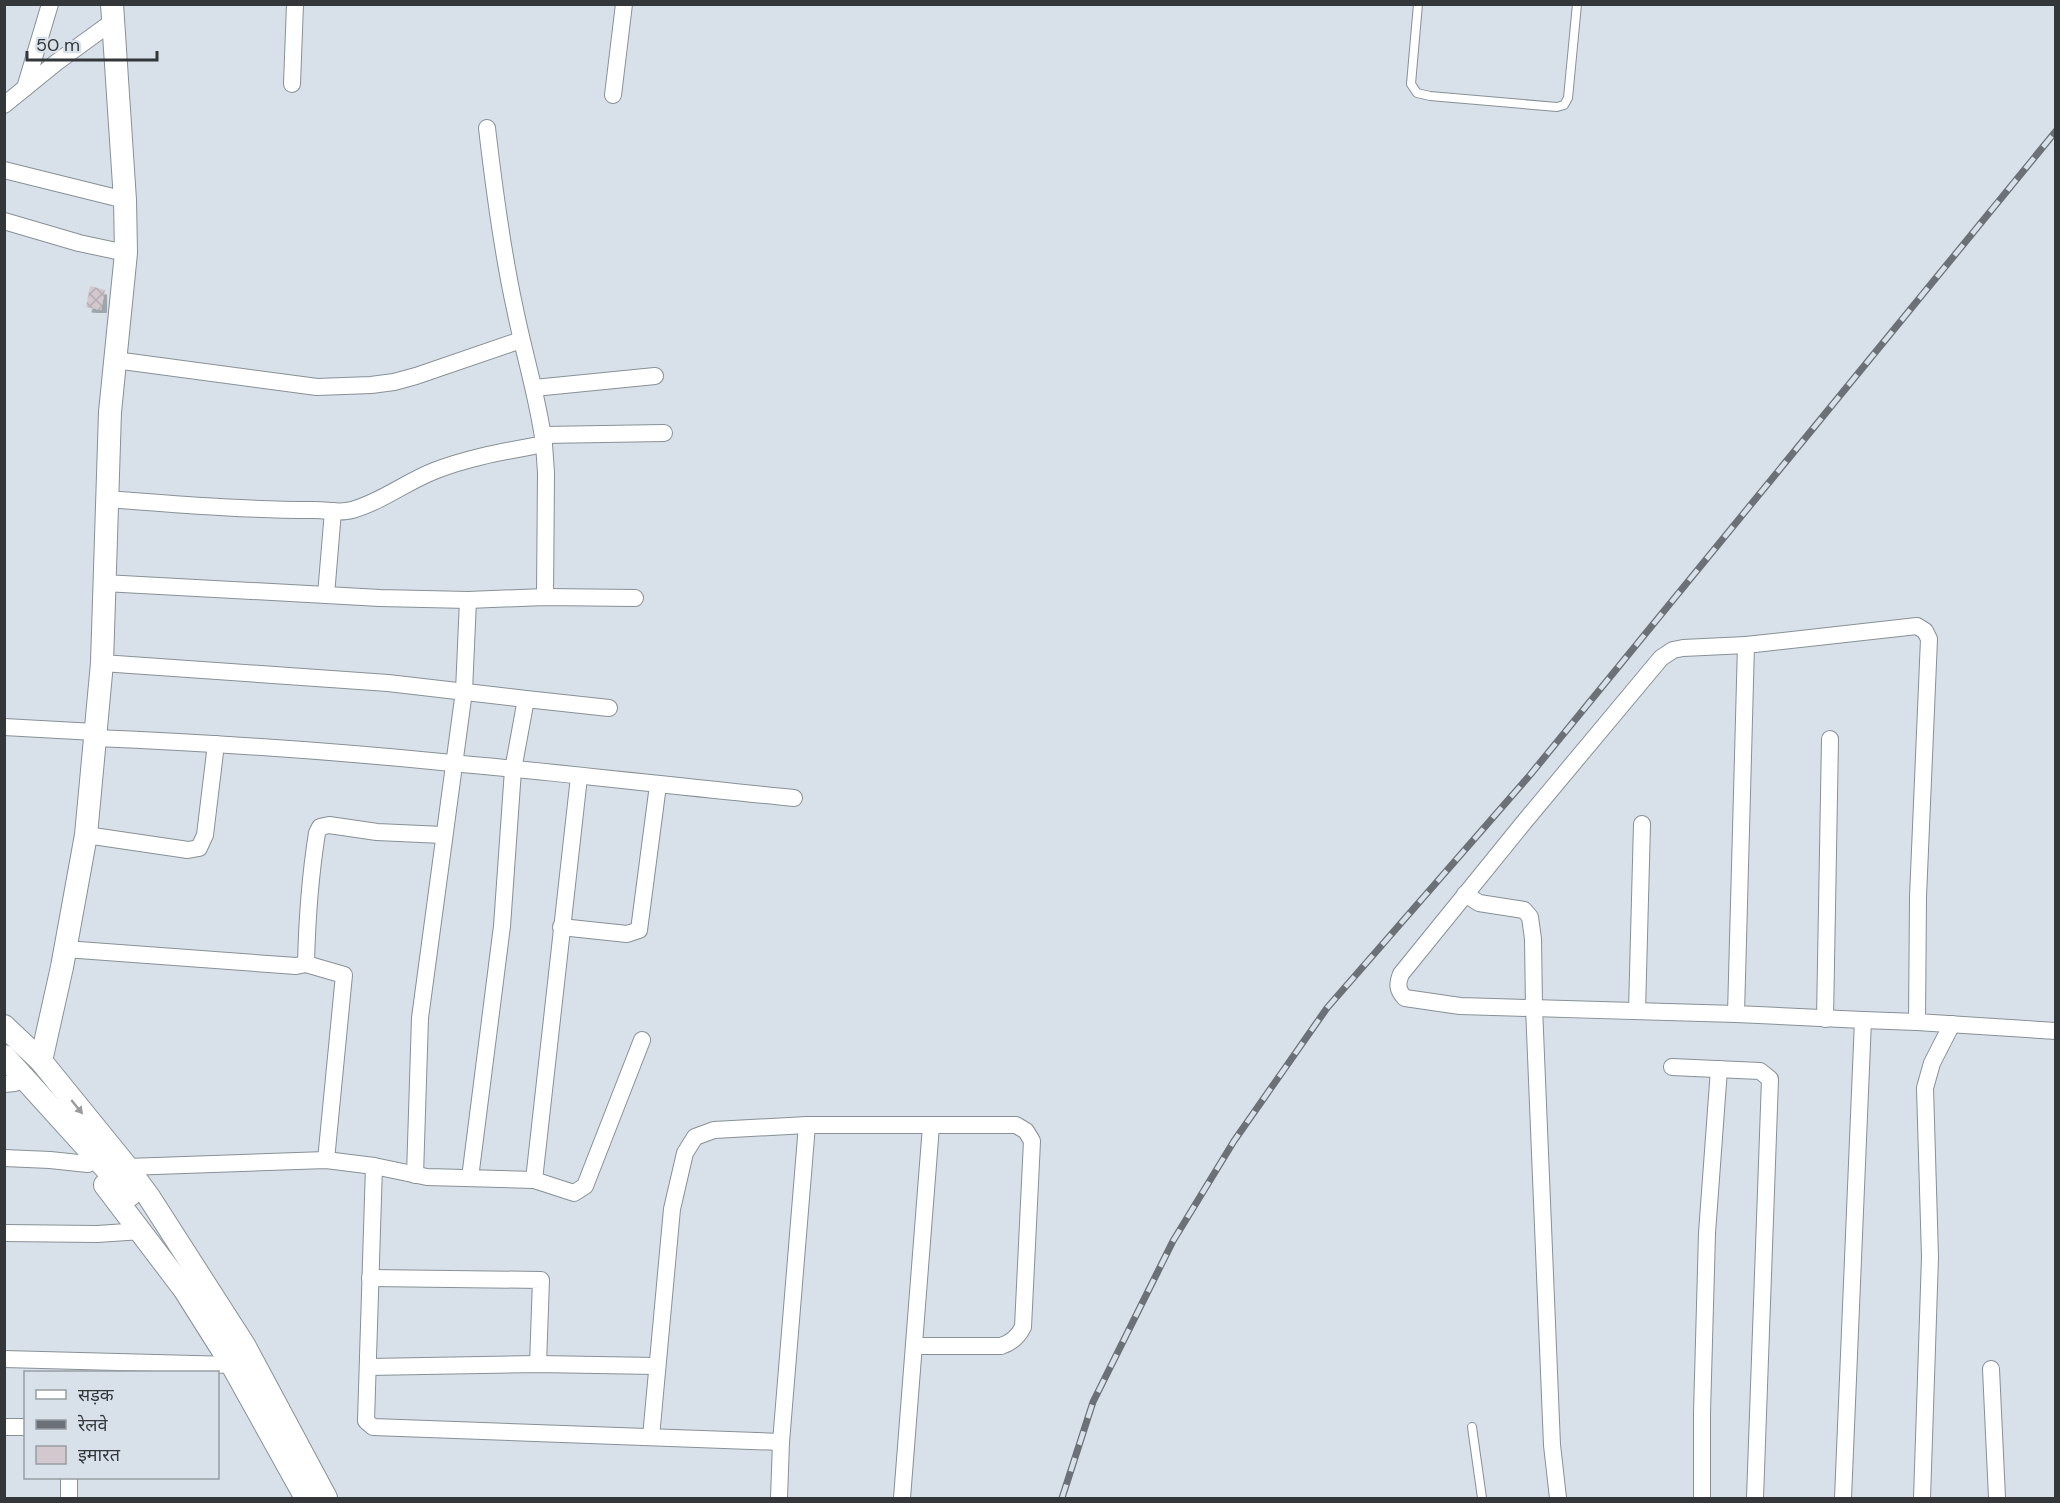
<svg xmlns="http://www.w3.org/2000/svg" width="2060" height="1503" viewBox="0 0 2060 1503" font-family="'DM Sans','Noto Sans Devanagari',sans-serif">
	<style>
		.building { fill: url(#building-cross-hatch); filter: url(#shadow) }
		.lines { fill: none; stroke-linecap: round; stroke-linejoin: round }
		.lane-casing { stroke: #889097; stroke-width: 10 }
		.street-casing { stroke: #889097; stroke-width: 18 }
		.secondary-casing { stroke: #889097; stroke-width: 24 }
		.lane { stroke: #fff; stroke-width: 8 }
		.street { stroke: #fff; stroke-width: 16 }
		.secondary { stroke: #fff; stroke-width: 22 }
		.rail-casing { stroke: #6b7176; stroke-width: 7 }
		.rail { stroke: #d8e1e9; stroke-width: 4.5; stroke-dasharray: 14; stroke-linecap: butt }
		.oneway { fill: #999b9c }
	</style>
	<defs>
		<pattern id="building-cross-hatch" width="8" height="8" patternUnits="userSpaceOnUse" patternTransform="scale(1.5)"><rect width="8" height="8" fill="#d3c8ce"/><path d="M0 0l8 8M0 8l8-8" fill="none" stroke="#b6acb2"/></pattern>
		<filter id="shadow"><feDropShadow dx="5.5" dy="5.5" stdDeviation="0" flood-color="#0004"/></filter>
	</defs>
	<rect width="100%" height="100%" fill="#d8e1e9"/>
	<polygon class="building" points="90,286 105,290 101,310 86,307"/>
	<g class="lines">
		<g class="lane-casing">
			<g id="lane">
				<polyline points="1418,4 1411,84 1417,93 1430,96 1557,107 1564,105 1568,98 1577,4"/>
				<polyline points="1472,1427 1482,1498"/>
			</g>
		</g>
		<g class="street-casing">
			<g id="street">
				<polyline points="292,84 295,4"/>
				<polyline points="25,88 50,4"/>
				<polyline points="613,95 624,4"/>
				<polyline points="4,105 57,62 112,22"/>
				<polyline points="4,170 125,200"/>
				<polyline points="4,221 79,243 126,253"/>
				<polyline points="115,360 317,387 371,385 394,382 416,376 521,340"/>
				<polyline points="534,388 655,376"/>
				<polyline points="543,435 664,433"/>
				<polyline points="544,444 546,473 545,597"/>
				<path d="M107,499C175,504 243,510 311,510C325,509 338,514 352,510C381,502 406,482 434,471C469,457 507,451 544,444C538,398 524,354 515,309C502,250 494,188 487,128"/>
				<polyline points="104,583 326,595 333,511"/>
				<polyline points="326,595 380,598 468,600 545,597 635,598"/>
				<polyline points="102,663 388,683 526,699"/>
				<polyline points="4,727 95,732"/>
				<path d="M95,738C214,743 333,751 452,763C566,773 680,787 794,798"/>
				<polyline points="86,835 188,850 199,848 205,835 216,744"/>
				<polyline points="1465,894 1479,903 1524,910 1530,917 1533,939 1534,1007 1552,1445 1558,1498"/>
				<polyline points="561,927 627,934 639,930 658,785"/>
				<polyline points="65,949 296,966 306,964 344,975 326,1160"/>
				<path d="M306,964C307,919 310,877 317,833L320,827L329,825L377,832L443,835"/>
				<polyline points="1637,1011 1642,824"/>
				<path d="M1736,1014L1460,1006L1405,998C1397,990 1397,984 1401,974L1525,821L1661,658L1673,650L1683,648L1746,645"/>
				<polyline points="1825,1019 1830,739"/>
				<polyline points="1863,1020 1917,1022"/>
				<polyline points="1672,1067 1760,1071 1770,1079 1755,1498"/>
				<polyline points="4,1084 15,1083"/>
				<polyline points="4,1158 50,1160 88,1164"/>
				<polyline points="374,1166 366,1421 373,1427 781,1442"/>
				<polyline points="127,1167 326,1160 374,1166 427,1177 534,1180 574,1193 585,1186 642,1040"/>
				<polyline points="415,1175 420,1018 464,691 468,600"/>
				<polyline points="470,1178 502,926 513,770 526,699 609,708"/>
				<polyline points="534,1180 579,777"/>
				<polyline points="4,1233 97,1234 142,1231"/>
				<polyline points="370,1278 541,1280 538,1364"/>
				<polyline points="4,1359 232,1365"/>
				<polyline points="368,1367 538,1364 656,1366"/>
				<polyline points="1991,1369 1997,1498"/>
				<polyline points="4,1427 26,1427"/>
				<path d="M651,1437L672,1209L685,1153L695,1137L714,1130L807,1125H1016L1026,1131L1032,1141L1023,1327C1018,1337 1011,1343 1001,1346H915"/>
				<polyline points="69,1498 69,1478"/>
				<polyline points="779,1498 781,1442 807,1125"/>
				<polyline points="902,1498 931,1126"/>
				<polyline points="1702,1498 1702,1413 1707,1233 1719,1069"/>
				<polyline points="1843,1498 1863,1020 1736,1014 1746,645 1917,626 1925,631 1929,639 1918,897 1917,1022 2056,1031"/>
				<polyline points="1922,1498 1930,1257 1925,1088 1932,1063 1952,1024"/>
			</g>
		</g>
		<g class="secondary-casing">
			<g id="secondary">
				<polyline points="4,1026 41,1061 127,1167 149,1197 244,1345 326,1498"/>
				<polyline points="4,1056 130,1195"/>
				<polyline points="41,1061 62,967 86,835 102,663 110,412 126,253 125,200 112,4"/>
				<polyline points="105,1185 184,1289 232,1365 306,1498"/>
			</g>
		</g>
		<use href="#lane" class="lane"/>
		<use href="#street" class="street"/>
		<use href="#secondary" class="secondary"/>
		<g class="rail-casing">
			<polyline id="rail" points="1062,1498 1093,1402 1173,1241 1234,1141 1327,1008 1530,775 2056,131"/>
		</g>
		<use href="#rail" class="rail"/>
	</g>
	<defs><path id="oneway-solid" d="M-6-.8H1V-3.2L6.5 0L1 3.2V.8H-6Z" transform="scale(1.5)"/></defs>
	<use class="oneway" href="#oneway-solid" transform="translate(77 1107) rotate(51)"/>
	<rect width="2060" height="1503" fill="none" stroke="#33373a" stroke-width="12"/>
	<rect x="24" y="1371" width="195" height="108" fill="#d8e1e9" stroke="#969da3" stroke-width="1.5"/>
	<rect x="36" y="1390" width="30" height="9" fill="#ffffff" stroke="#969da3" stroke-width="1.5"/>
	<text x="78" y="1401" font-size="18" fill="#33373a">सड़क</text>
	<rect x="36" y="1420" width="30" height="9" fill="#6b7176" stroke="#969da3" stroke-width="1.5"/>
	<text x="78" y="1431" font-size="18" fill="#33373a">रेलवे</text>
	<rect x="36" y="1446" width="30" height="18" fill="#d3c8ce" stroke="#969da3" stroke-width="1.5"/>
	<text x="78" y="1461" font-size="18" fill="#33373a">इमारत</text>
	<path d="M27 51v9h130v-9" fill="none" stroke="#33373a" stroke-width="3"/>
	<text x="36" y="51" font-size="18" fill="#33373a" stroke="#d8e1e9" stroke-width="4.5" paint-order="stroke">50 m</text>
</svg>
